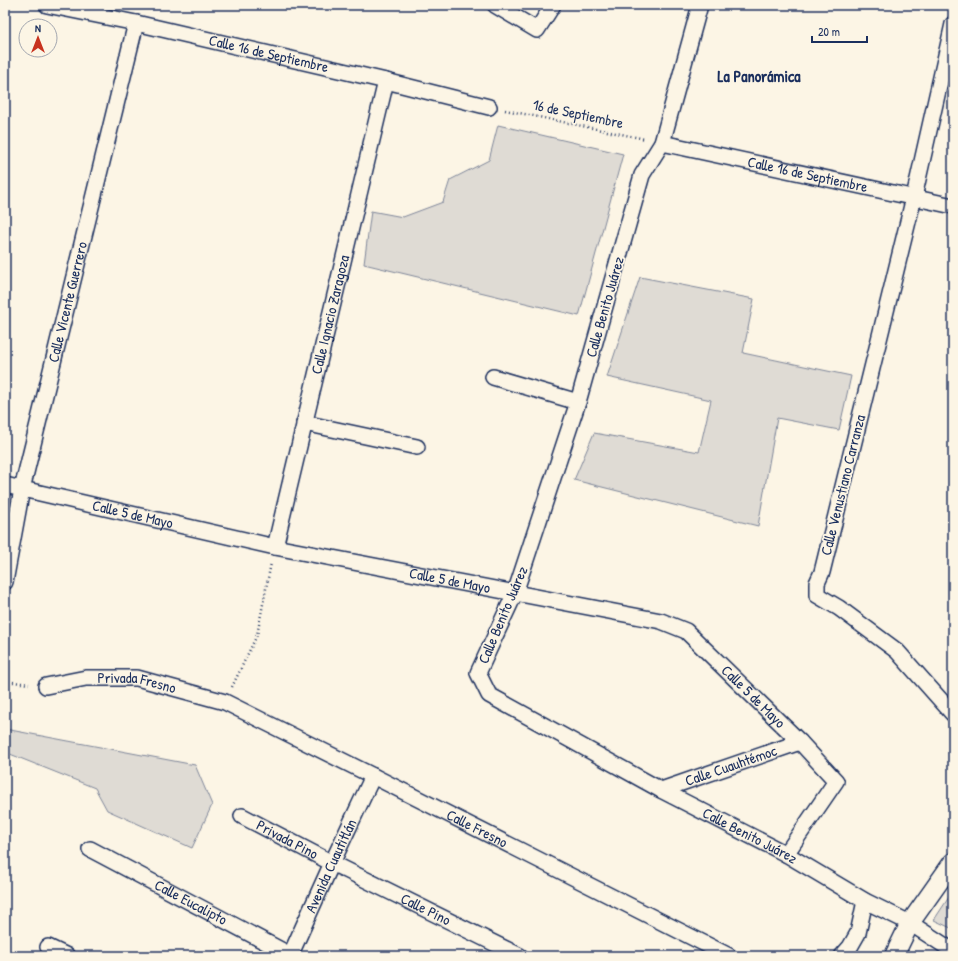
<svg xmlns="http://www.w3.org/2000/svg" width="958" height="961" viewBox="0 0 958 961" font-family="'Patrick Hand',sans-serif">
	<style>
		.green { fill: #dfdbd4; stroke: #7d8599 }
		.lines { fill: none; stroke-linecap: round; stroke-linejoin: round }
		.minor-casing { stroke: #1b2f5e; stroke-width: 18 }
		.tertiary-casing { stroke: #1b2f5e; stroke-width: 21 }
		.path { stroke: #1b2f5e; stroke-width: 2.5; stroke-dasharray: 1 3; stroke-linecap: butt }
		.minor { stroke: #fcf5e5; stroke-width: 15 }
		.tertiary { stroke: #fcf5e5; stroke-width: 18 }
		.labels { text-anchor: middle; stroke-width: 3.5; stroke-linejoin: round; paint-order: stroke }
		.street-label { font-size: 15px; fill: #1b2f5e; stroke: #fcf5e5 }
		.neighbourhood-label { font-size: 16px; font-weight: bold; fill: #1b2f5e; stroke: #fcf5e5 }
	</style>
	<rect width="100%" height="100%" fill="#fcf5e5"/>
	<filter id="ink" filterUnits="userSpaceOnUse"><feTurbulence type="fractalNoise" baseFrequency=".025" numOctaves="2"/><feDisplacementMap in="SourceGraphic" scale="8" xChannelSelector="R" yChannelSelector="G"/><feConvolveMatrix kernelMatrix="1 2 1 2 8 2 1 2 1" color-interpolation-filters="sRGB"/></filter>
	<g filter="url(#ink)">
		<g class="green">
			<polygon points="498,125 623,154 579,316 364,264 371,211 403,217 443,202 450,180 489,160"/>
			<polygon points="640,277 754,299 743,353 851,376 839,430 777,418 758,526 574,480 594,433 699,452 711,400 607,377"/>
			<polygon points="5,729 195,765 212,805 192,848 107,810 95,788 5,752"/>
			<polygon points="953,891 953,929 934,920"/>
		</g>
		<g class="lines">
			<g class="minor-casing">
				<g id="minor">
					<path id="s1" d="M47,5L136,23L386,81L489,107"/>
					<polyline points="495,5 537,30 553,5"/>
					<path id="s2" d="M700,5L662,143L642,175L578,402L515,593L478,673L489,695L661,790L786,854L865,901L910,923L953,951"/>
					<polyline points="953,24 914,197 822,572 817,583 817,595 839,608 897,651 953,714"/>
					<path id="s3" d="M662,143L953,206"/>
					<polyline points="493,377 554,395 578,402"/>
					<polyline points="304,423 417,447"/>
					<path id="s4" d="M5,485L275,547L661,621L686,631L800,742L836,781L786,854"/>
					<path id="s5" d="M275,547L386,81"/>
					<path id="s6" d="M5,582L22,489L136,23"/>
					<path id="s7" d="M46,686L86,678H137L225,702L373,776L729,956"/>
					<path id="s8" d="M661,790L800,742"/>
					<path id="s9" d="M242,816L332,863L520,956"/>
					<path id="s10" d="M90,849L292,956"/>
					<polyline points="48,947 67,956"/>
					<path id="s11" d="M290,956L332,863L373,776"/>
					<polyline points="842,956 850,947 858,933 865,901"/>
				</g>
			</g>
			<g class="tertiary-casing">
				<polyline id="tertiary" points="894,956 910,923 953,862"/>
			</g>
			<g class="path">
				<polyline points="505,110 645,139"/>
				<polyline points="5,681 29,684"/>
				<polyline points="232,687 257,635 271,563"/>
			</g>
			<use href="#minor" class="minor"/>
			<use href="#tertiary" class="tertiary"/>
		</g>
	</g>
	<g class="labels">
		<g class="street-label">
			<text dy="5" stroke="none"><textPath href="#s1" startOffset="227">Calle 16 de Septiembre</textPath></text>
			<text transform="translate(578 114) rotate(12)" y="5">16 de Septiembre</text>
			<text dy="5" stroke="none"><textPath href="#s3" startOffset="149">Calle 16 de Septiembre</textPath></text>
			<text dy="5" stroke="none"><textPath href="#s6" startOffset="287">Calle Vicente Guerrero</textPath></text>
			<text transform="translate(605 307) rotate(-74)" y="5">Calle Benito Juárez</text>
			<text dy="5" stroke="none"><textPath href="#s5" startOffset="239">Calle Ignacio Zaragoza</textPath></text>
			<text transform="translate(843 485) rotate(-76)" y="5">Calle Venustiano Carranza</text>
			<text dy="5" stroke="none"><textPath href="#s4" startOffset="131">Calle 5 de Mayo</textPath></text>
			<text dy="5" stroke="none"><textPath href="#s4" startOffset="455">Calle 5 de Mayo</textPath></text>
			<text transform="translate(503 615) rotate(-67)" y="5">Calle Benito Juárez</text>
			<text dy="5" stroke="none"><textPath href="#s7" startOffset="92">Privada Fresno</textPath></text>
			<text dy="5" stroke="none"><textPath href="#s4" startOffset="791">Calle 5 de Mayo</textPath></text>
			<text dy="5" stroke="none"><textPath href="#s8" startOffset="74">Calle Cuauhtémoc</textPath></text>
			<text dy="5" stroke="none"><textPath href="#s7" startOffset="465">Calle Fresno</textPath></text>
			<text dy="5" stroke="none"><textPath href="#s2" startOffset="1027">Calle Benito Juárez</textPath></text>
			<text dy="5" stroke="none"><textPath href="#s9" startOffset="51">Privada Pino</textPath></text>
			<text dy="5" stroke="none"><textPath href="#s11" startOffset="99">Avenida Cuautitlán</textPath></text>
			<text dy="5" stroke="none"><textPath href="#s10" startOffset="114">Calle Eucalipto</textPath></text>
			<text dy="5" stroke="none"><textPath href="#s9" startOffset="206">Calle Pino</textPath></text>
		</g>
		<g class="neighbourhood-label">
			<text x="759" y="82">La Panorámica</text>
		</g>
	</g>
	<rect width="958" height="961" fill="none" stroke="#fcf5e5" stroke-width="20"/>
	<rect x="10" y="10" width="938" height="941" fill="none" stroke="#1b2f5e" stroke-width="1.5" filter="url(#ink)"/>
	<g transform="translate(38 38)"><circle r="19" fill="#fcf5e5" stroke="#a2a6af"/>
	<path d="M0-3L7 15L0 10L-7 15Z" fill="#c8321e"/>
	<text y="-6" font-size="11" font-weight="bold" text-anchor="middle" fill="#1b2f5e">N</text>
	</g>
	<path d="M812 36v6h55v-6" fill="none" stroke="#1b2f5e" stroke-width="2"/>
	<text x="818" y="36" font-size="12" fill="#1b2f5e" stroke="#fcf5e5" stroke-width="3" paint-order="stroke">20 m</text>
</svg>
